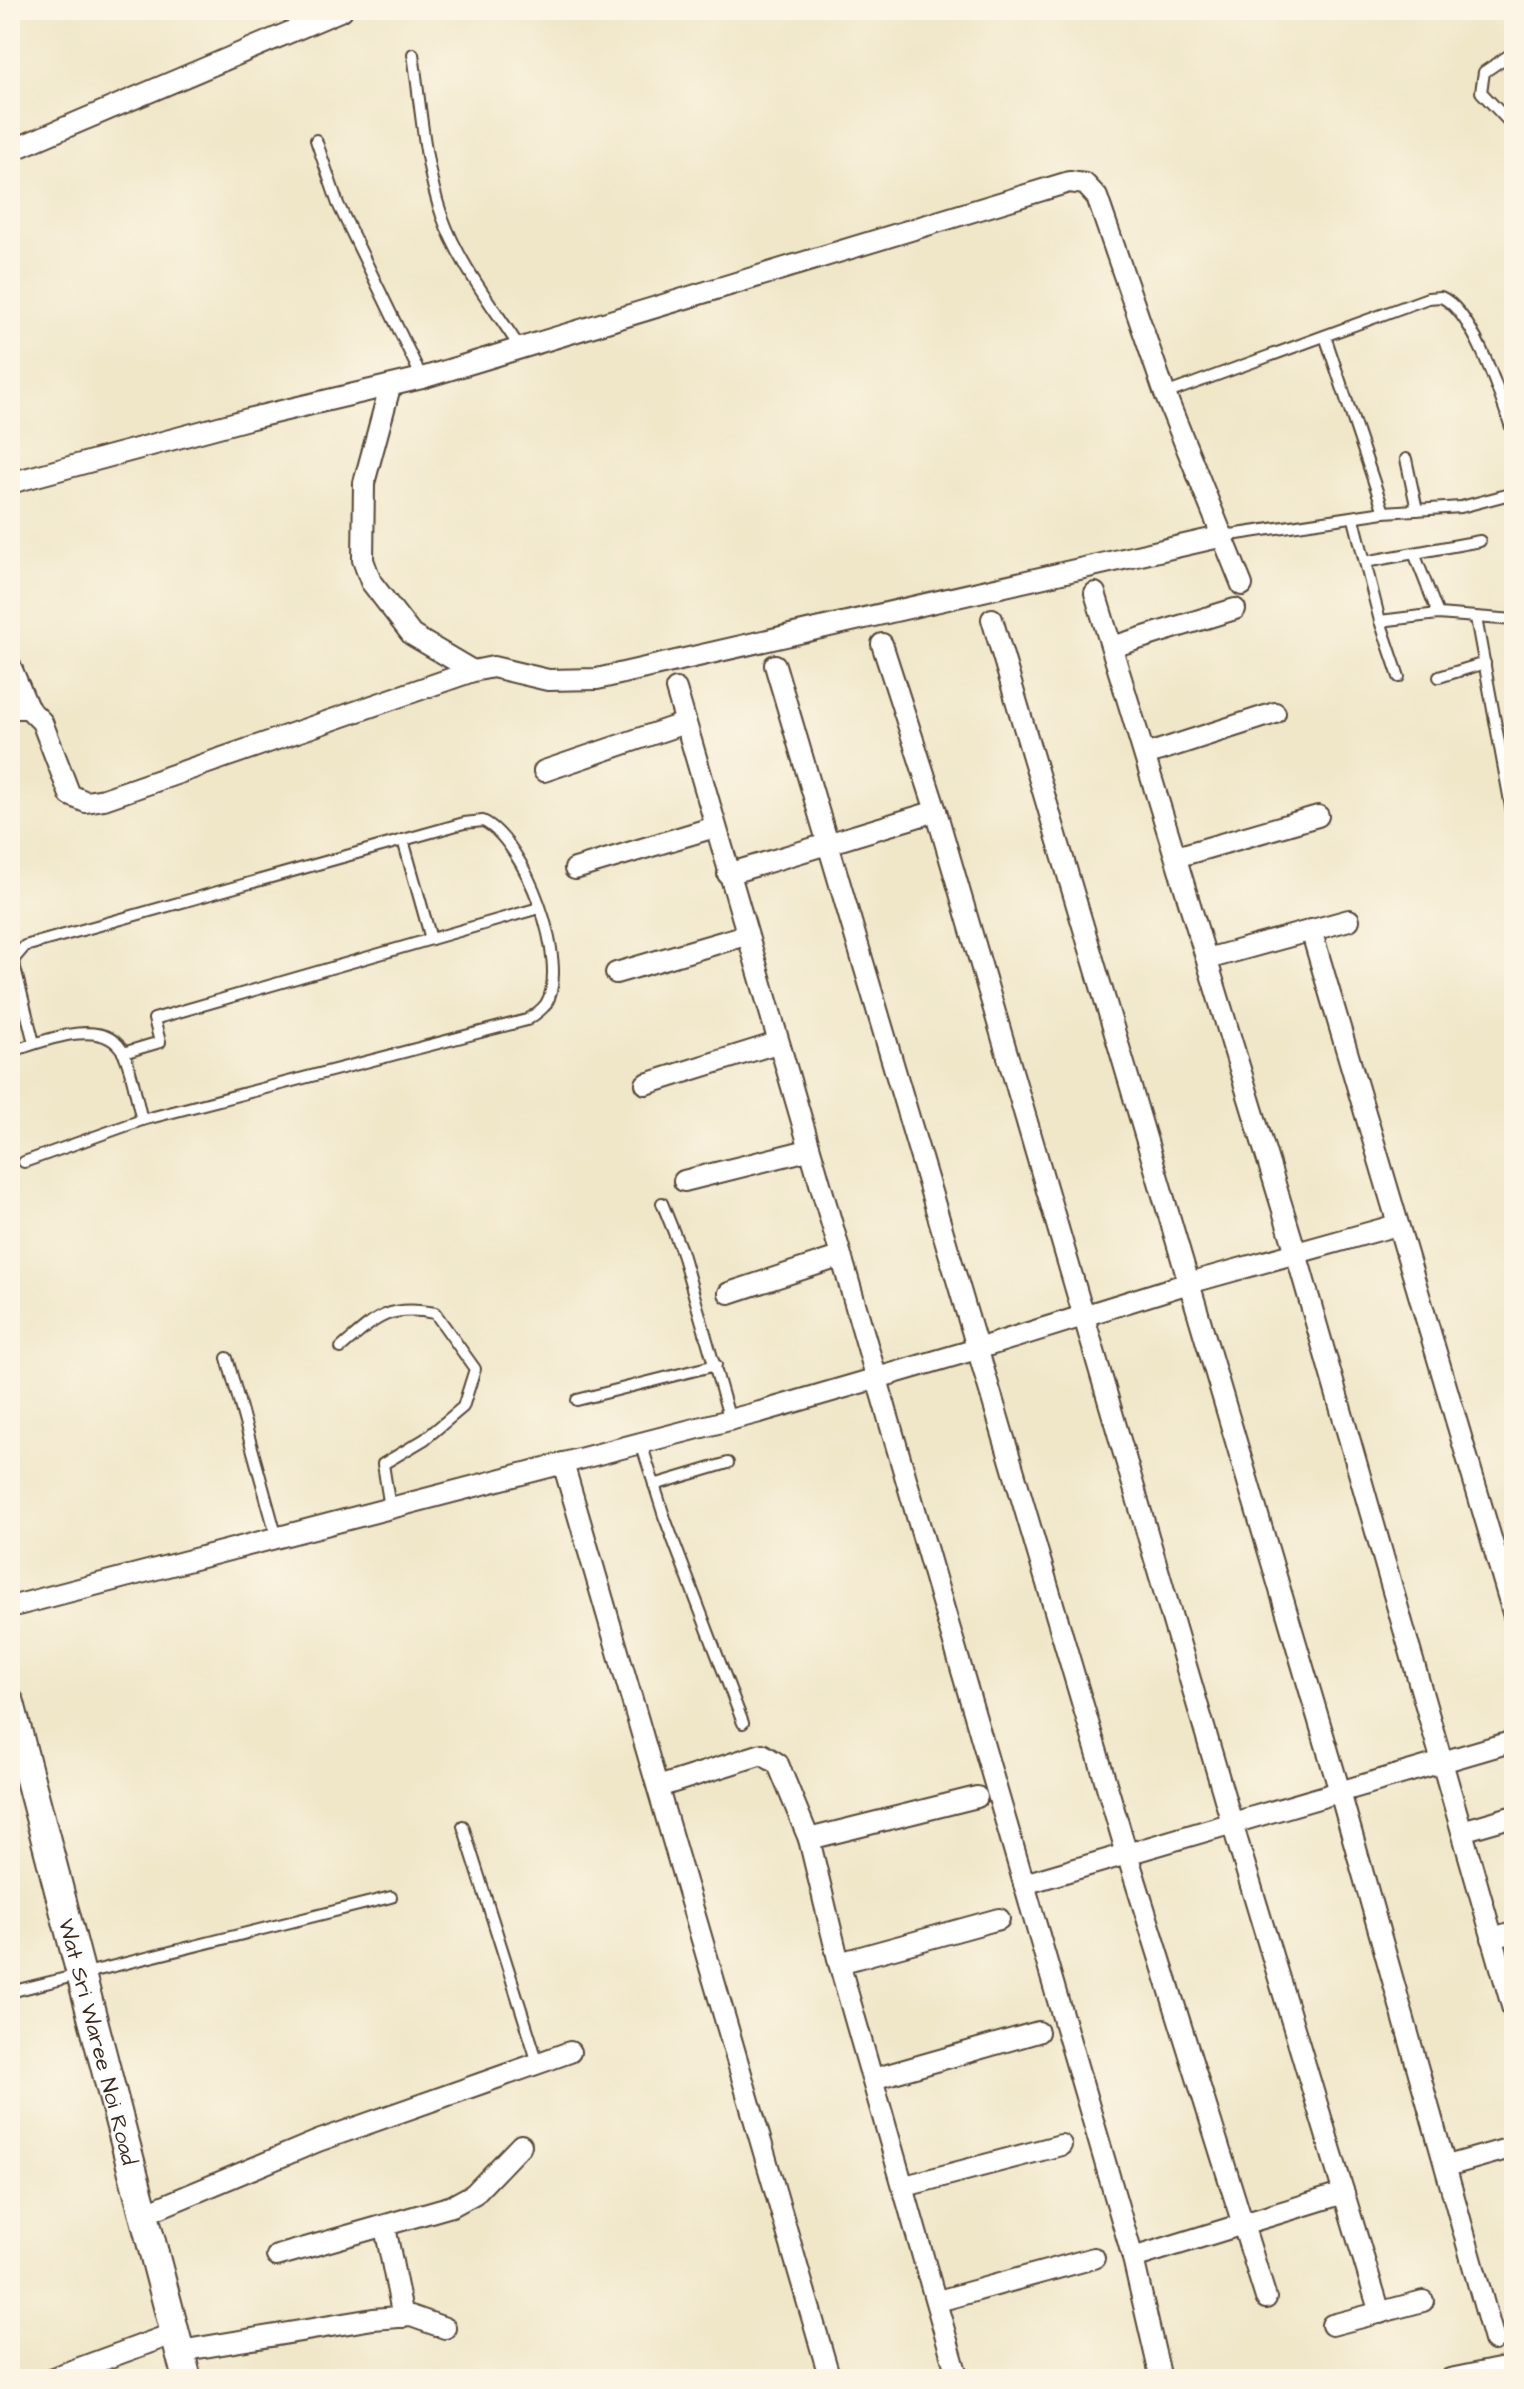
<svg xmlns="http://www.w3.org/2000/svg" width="1524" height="2389" viewBox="0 0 1524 2389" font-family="'Architects Daughter',sans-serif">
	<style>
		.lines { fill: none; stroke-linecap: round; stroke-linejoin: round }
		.lane-casing { stroke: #564638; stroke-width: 14 }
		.street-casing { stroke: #564638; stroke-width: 24 }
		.secondary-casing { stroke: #564638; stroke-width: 32 }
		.lane { stroke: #fff; stroke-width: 10 }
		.street { stroke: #fff; stroke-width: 20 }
		.secondary { stroke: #fff; stroke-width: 28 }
		.labels { text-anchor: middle; stroke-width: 6; stroke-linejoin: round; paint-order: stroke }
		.street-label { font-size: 22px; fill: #3b2a1e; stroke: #fcf5e5 }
	</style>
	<rect width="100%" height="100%" fill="#fcf5e5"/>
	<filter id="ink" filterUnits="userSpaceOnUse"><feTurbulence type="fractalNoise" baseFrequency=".0125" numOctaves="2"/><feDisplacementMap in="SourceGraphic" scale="16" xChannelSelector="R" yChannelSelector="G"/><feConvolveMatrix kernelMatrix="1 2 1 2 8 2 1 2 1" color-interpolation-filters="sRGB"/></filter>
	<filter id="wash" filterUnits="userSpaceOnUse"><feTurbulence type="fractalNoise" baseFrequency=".006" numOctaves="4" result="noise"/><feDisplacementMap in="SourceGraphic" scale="32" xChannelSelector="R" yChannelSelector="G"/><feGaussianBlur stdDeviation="1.8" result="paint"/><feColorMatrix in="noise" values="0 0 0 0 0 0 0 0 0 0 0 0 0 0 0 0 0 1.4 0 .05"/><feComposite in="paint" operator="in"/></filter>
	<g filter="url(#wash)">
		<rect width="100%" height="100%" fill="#f0e7c9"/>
	</g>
	<g filter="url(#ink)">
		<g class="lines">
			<g class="lane-casing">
				<g id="lane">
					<polyline points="1514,52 1484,72 1481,92 1514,127"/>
					<path d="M413,54C421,107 424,165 442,216C459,264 493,306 520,348"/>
					<polyline points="316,140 338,204 422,378"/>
					<polyline points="1325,336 1384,512"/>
					<path d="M1165,394L1428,298L1441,297C1475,312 1502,402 1514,436"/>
					<polyline points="1406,459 1417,510"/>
					<polyline points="1354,519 1380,621 1438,614 1514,620"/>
					<polyline points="1224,536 1384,512 1461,507 1514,493"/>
					<polyline points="1414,553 1438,614"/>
					<polyline points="1365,562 1480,541"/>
					<polyline points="1476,618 1514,823"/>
					<polyline points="1380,621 1399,677"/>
					<polyline points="1439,677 1485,663"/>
					<polyline points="403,840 431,939"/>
					<path d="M10,1052C40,1042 106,1014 124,1054C133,1074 136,1098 142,1120"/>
					<polyline points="123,1053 160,1042 154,1019 539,908"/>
					<path d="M24,1162L142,1120L527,1020C533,1016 541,1011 546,1004C571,963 524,840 483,821L464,823L25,946L13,960L34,1043"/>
					<polyline points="662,1203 681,1250 730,1420"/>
					<path d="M341,1348C376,1318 387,1304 435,1313L475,1369L463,1407L425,1439L383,1464L390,1508"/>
					<polyline points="227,1358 277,1538"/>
					<polyline points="577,1400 716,1365"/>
					<polyline points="641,1443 664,1516 743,1723"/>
					<polyline points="654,1485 728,1463"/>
					<polyline points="463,1826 538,2063"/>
					<polyline points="10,1992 391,1897"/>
				</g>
			</g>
			<g class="street-casing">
				<g id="street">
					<polyline points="10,151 342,10"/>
					<polyline points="390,387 364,483 363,560 371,582 412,635 473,671"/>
					<polyline points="10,483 252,418 422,378 1069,182 1085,184 1097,197 1165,394 1242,585"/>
					<polyline points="1095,593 1296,1253 1514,2013"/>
					<polyline points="992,619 1340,1792 1494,2340"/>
					<polyline points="882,644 936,811 1232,1823 1380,2313"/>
					<polyline points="1112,647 1235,609"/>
					<polyline points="10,665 28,708"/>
					<polyline points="775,665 1127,1854 1266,2298"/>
					<polyline points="676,689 1133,2258 1161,2379"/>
					<polyline points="10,708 28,708 42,722 70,795 86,802 104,799 473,671 493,667 548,680 597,679 1224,536"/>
					<polyline points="1145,755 1275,713"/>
					<polyline points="544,771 685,723"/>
					<polyline points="1176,857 1318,816"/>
					<polyline points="575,869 715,827"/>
					<polyline points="728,874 936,811"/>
					<polyline points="1311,930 1514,1616"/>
					<polyline points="1207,959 1349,920"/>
					<polyline points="616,973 746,935"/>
					<polyline points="646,1084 777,1043"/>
					<polyline points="684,1181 808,1150"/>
					<polyline points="729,1293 839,1257"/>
					<polyline points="563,1463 830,2379"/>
					<polyline points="10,1607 760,1412 977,1349 1189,1283 1397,1225"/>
					<polyline points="658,1787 762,1754 778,1764 809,1839 839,1963 958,2379"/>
					<polyline points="1462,1831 1514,1816"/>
					<polyline points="809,1839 977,1797"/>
					<polyline points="1024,1884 1514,1741"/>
					<polyline points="1492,1938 1514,1932"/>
					<polyline points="839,1963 999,1919"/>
					<polyline points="873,2079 1038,2032"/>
					<polyline points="1447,2166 1514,2147"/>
					<polyline points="905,2186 1061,2145"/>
					<polyline points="144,2214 318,2141 570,2052"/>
					<polyline points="385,2227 403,2317"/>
					<polyline points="277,2256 452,2206 474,2194 521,2145"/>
					<polyline points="1133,2258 1344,2193"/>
					<polyline points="938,2301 1094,2258"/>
					<polyline points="1332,2325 1423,2301"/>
					<polyline points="180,2351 373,2319 411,2316 445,2328"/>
					<polyline points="50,2379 175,2333"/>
					<polyline points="1450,2379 1514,2366"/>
				</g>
			</g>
			<g class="secondary-casing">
				<g id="secondary">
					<path id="s1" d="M10,1703L187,2379"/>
				</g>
			</g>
			<use href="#lane" class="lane"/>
			<use href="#street" class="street"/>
			<use href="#secondary" class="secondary"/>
		</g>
	</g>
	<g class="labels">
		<g class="street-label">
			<text dy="8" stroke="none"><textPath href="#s1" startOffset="350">Wat Sri Waree Noi Road</textPath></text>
		</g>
	</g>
	<rect width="1524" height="2389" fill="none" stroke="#fcf5e5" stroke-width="40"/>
</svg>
